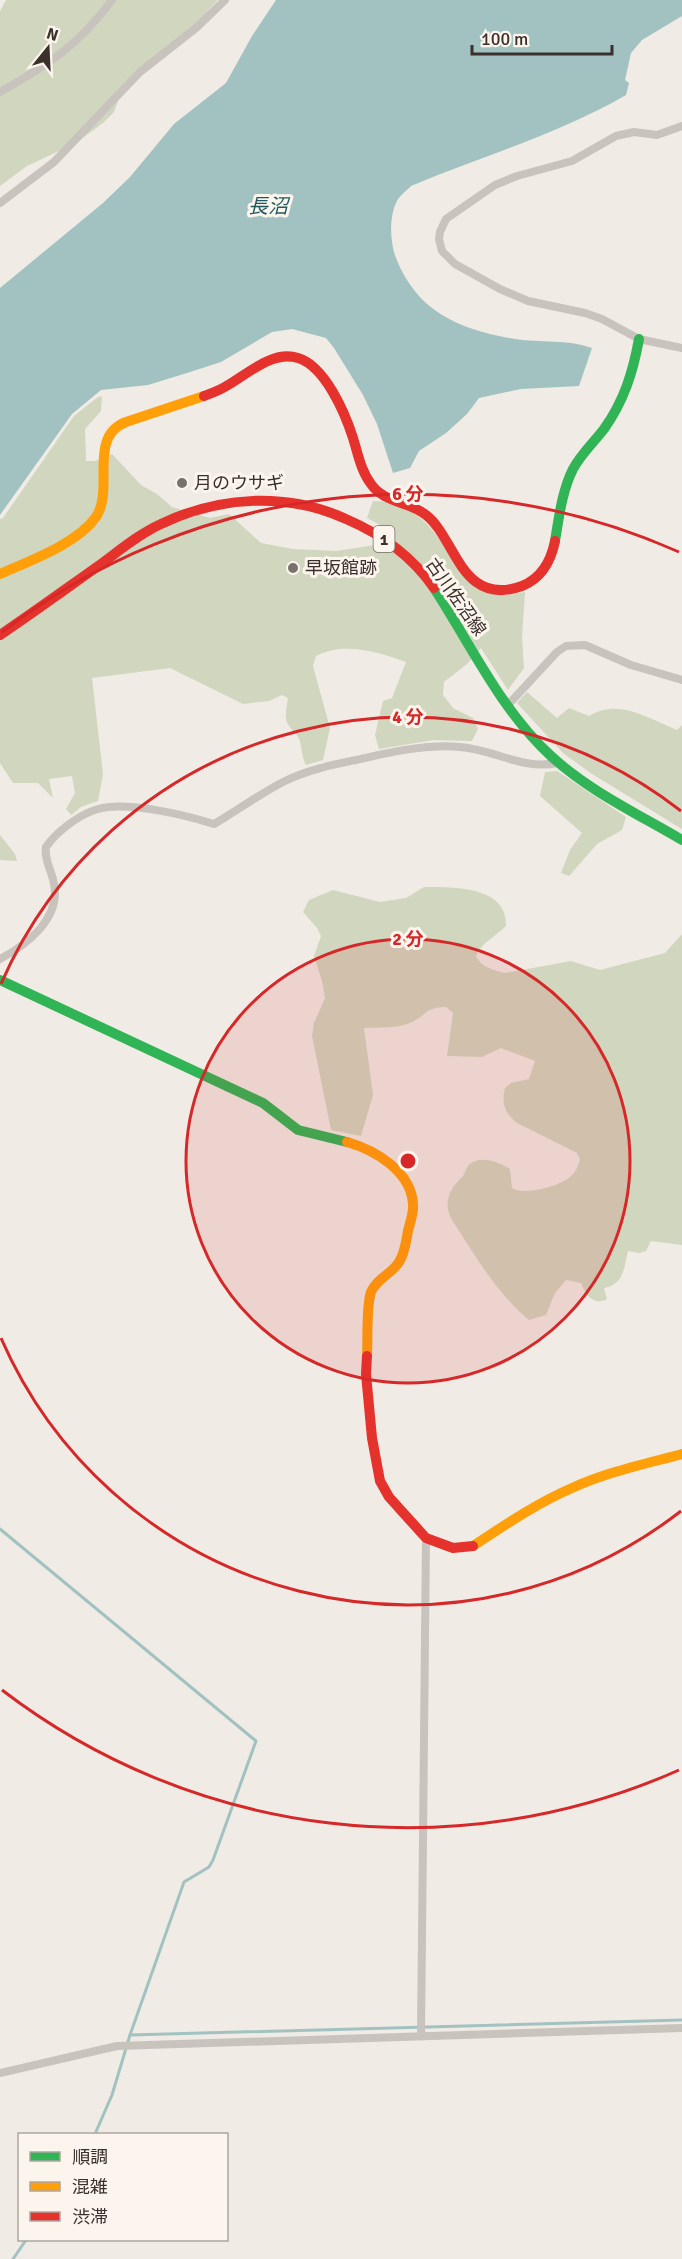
<svg xmlns="http://www.w3.org/2000/svg" width="682" height="2259" viewBox="0 0 682 2259" font-family="Signika,'Noto Sans JP',sans-serif">
	<style>
		.green { fill: #d1d6bf }
		.water { fill: #a1c2c1 }
		.lines { fill: none; stroke-linecap: round; stroke-linejoin: round }
		.stream { stroke: #a1c2c1; stroke-width: 3 }
		.street { stroke: #c9c3be; stroke-width: 8 }
		.fast { stroke: #30b455; stroke-width: 10 }
		.slow { stroke: #ff9f0a; stroke-width: 10 }
		.jam { stroke: #e5322d; stroke-width: 10 }
		.ring { fill: none; stroke: #d62828; stroke-width: 3 }
		.poi-dot { fill: #7a716c; stroke: #fbf5ee; stroke-width: 2 }
		.labels { text-anchor: middle; stroke-width: 6; stroke-linejoin: round; paint-order: stroke }
		.shield { fill: #fbf5ee; stroke: #756b66; stroke-width: 1.5 }
		.shield-label { font-size: 16px; font-weight: bold; fill: #3b302b }
		.poi-label { font-size: 18px; fill: #3b302b; stroke: #fbf5ee; text-anchor: start }
		.street-label { font-size: 18px; fill: #3b302b; stroke: #fbf5ee }
		.water-label { font-size: 20px; font-style: italic; fill: #1f5a5e; stroke: #fbf5ee }
		.centre { fill: #d62828; stroke: #fbf5ee; stroke-width: 3 }
		.ring-label { font-size: 18px; text-anchor: middle; font-weight: bold; fill: #d62828; stroke: #fbf5ee; stroke-width: 6; stroke-linejoin: round; paint-order: stroke }
	</style>
	<rect width="100%" height="100%" fill="#f0ebe5"/>
	<g class="green">
		<polygon points="6,0 218,0 172,48 121,92 114,112 103,123 76,143 27,166 0,186 0,11"/>
		<path d="M102,396L101,411L85,429L86,461H95L112,454L141,485L157,494L172,507L210,518L229,514L261,543L293,549L336,551L376,545L382,526L367,518L373,501C420,502 436,535 461,569C469,579 475,589 488,593C500,597 512,594 525,592L522,637L524,668L508,690L481,648L467,664L444,682L443,695L453,708L473,718L478,729L472,741L434,740L379,749L375,735L383,701L392,698L406,662C379,652 343,641 316,656L313,666L330,728L323,760L306,765C302,757 302,751 300,742C299,735 293,732 289,726C283,718 287,707 288,698L282,695L269,701L243,704L170,668L92,678L103,774L98,801L81,807L71,815L66,809L75,793L72,776L49,779L53,798L38,783H13L0,763V519L3,518L74,416L98,397Z"/>
		<path d="M527,692L557,718L569,708L589,716C619,698 647,718 677,730L682,725V829L592,774L563,753L517,703Z"/>
		<polygon points="557,771 626,817 622,830 597,844 569,876 561,873 570,850 582,833 540,796 545,772"/>
		<polygon points="0,835 15,854 17,861 0,860"/>
		<path d="M424,887C453,887 508,886 506,926C495,937 482,942 476,956C481,967 493,970 505,973L571,961L600,970L665,953L682,934V1245L651,1241L646,1251L639,1253L628,1251C624,1268 624,1284 604,1288L607,1299C593,1307 585,1293 581,1283L566,1280L555,1293L546,1315L529,1320C500,1296 481,1265 461,1234C457,1227 450,1219 448,1210C446,1196 452,1187 461,1178C465,1175 465,1170 468,1166C479,1154 499,1162 510,1169L512,1188C524,1196 561,1186 571,1176C576,1172 578,1166 580,1160L577,1153L517,1123C505,1114 501,1103 505,1088L511,1083L529,1079L535,1061L501,1048L482,1057L447,1056L453,1013L446,1007C423,1008 429,1014 412,1022C399,1029 378,1027 364,1028L373,1095L361,1136L331,1130L312,1036L314,1023L325,998L322,981L314,956L321,936L317,928L303,912L309,900L333,890L380,902L406,898Z"/>
	</g>
	<path class="water" d="M276,0H682V16L642,40L631,53L625,80L629,83L626,95C559,134 482,156 411,186C406,191 398,197 396,203C389,218 390,243 396,258C417,312 460,330 515,339C541,343 567,339 592,348L579,386L521,389L479,398L467,414L446,433L419,451L410,468L393,473L377,424L363,395L334,348L326,338L292,329L272,332L221,362L187,373L148,385L101,390L72,414L0,515V288L103,203L130,177L174,124L226,83L252,36Z"/>
	<g class="lines">
		<g class="stream">
			<polyline points="0,1529 256,1741 213,1860 209,1867 184,1882 130,2035 112,2095 95,2134"/>
			<polyline points="130,2035 682,2020"/>
			<polyline points="13,2259 26,2240"/>
		</g>
		<g class="street">
			<path d="M0,92C48,65 79,45 112,0"/>
			<polyline points="682,126 657,135 634,132 616,136 572,161 517,176 495,185 446,219 440,232 439,239 442,251 455,264 500,289 528,301 585,313 602,319 639,339 682,348"/>
			<polyline points="0,203 54,162 140,72 196,28 225,0"/>
			<polyline points="507,706 557,652 566,646 585,645 631,665 682,680"/>
			<path d="M0,959C27,945 61,918 54,884C52,871 44,860 46,847C57,831 80,814 98,809C128,801 185,815 214,824C238,810 261,793 285,781C307,770 332,765 356,760C391,752 424,744 460,747C497,750 520,770 558,763"/>
			<polyline points="421,2036 426,1538"/>
			<polyline points="0,2073 117,2046 682,2028"/>
		</g>
		<g class="fast">
			<path d="M555,541C559,517 562,491 573,469C581,454 594,442 604,429C624,401 633,372 639,339"/>
			<path d="M434,588C471,645 501,710 551,756C589,791 638,814 682,840"/>
			<polyline points="0,980 263,1103 298,1130 347,1142"/>
		</g>
		<g class="slow">
			<path d="M0,574C29,561 77,544 96,517C115,489 87,437 126,422L204,396"/>
			<path d="M347,1142C375,1150 411,1171 413,1204C414,1213 410,1222 408,1231C406,1241 405,1253 399,1262C392,1274 377,1278 371,1292C366,1306 368,1340 367,1356"/>
			<path d="M473,1546C505,1525 537,1503 572,1488C607,1472 645,1464 682,1454"/>
		</g>
		<g class="jam">
			<path d="M204,396C212,393 221,390 228,385C249,373 273,350 298,358C325,366 345,413 353,438C358,454 361,471 371,484C384,503 409,501 426,515C456,538 461,608 522,586C542,578 551,561 555,541"/>
			<path d="M0,635C34,612 67,588 101,564C120,550 139,534 161,524C219,496 287,492 346,519C381,534 412,556 434,588"/>
			<polyline points="367,1356 366,1374 372,1438 380,1481 389,1497 426,1538 453,1548 473,1546"/>
		</g>
	</g>
	<circle cx="408" cy="1161" r="222" fill="#d62828" fill-opacity=".12"/>
	<g class="ring">
		<circle cx="408" cy="1161" r="222"/>
		<path d="M681 1511A444 444 0 0 1 1 1338M1 984A444 444 0 0 1 681 811"/>
		<path d="M679 1770A667 667 0 0 1 2 1690M2 632A667 667 0 0 1 679 552"/>
	</g>
	<g class="poi-dot">
		<circle cx="182" cy="483" r="6"/>
		<circle cx="293" cy="568" r="6"/>
	</g>
	<g class="labels">
		<rect class="shield" x="373.5" y="526" width="21" height="26" rx="4.5"/>
		<g class="shield-label">
			<text x="384" y="545">1</text>
		</g>
		<g class="poi-label">
			<text x="194" y="489">月のウサギ</text>
			<text x="305" y="574">早坂館跡</text>
		</g>
		<g class="street-label">
			<text transform="translate(456 597) rotate(55)" y="6">古川佐沼線</text>
		</g>
		<g class="water-label">
			<text x="268" y="213">長沼</text>
		</g>
	</g>
	<circle cx="408" cy="1161" r="9" class="centre"/>
	<g class="ring-label">
		<text x="408" y="500">6 分</text>
		<text x="408" y="723">4 分</text>
		<text x="408" y="945">2 分</text>
	</g>
	<rect x="18" y="2133" width="210" height="108" fill="#fbf5ee" stroke="#aea6a0" stroke-width="1.5"/>
	<rect x="30" y="2152" width="30" height="9" fill="#30b455" stroke="#aea6a0" stroke-width="1.5"/>
	<text x="72" y="2163" font-size="18" fill="#3b302b">順調</text>
	<rect x="30" y="2182" width="30" height="9" fill="#ff9f0a" stroke="#aea6a0" stroke-width="1.5"/>
	<text x="72" y="2193" font-size="18" fill="#3b302b">混雑</text>
	<rect x="30" y="2212" width="30" height="9" fill="#e5322d" stroke="#aea6a0" stroke-width="1.5"/>
	<text x="72" y="2223" font-size="18" fill="#3b302b">渋滞</text>
	<g transform="translate(48 48) rotate(18)" stroke="#fbf5ee" stroke-width="4.5" paint-order="stroke">
	<path d="M0-4.5L10 22L0 15L-10 22Z" fill="#3b302b"/>
	<text y="-9" font-size="16" font-weight="bold" text-anchor="middle" fill="#3b302b">N</text>
	</g>
	<path d="M472 45v9h140v-9" fill="none" stroke="#3b302b" stroke-width="3"/>
	<text x="481" y="45" font-size="18" fill="#3b302b" stroke="#fbf5ee" stroke-width="4.5" paint-order="stroke">100 m</text>
</svg>
